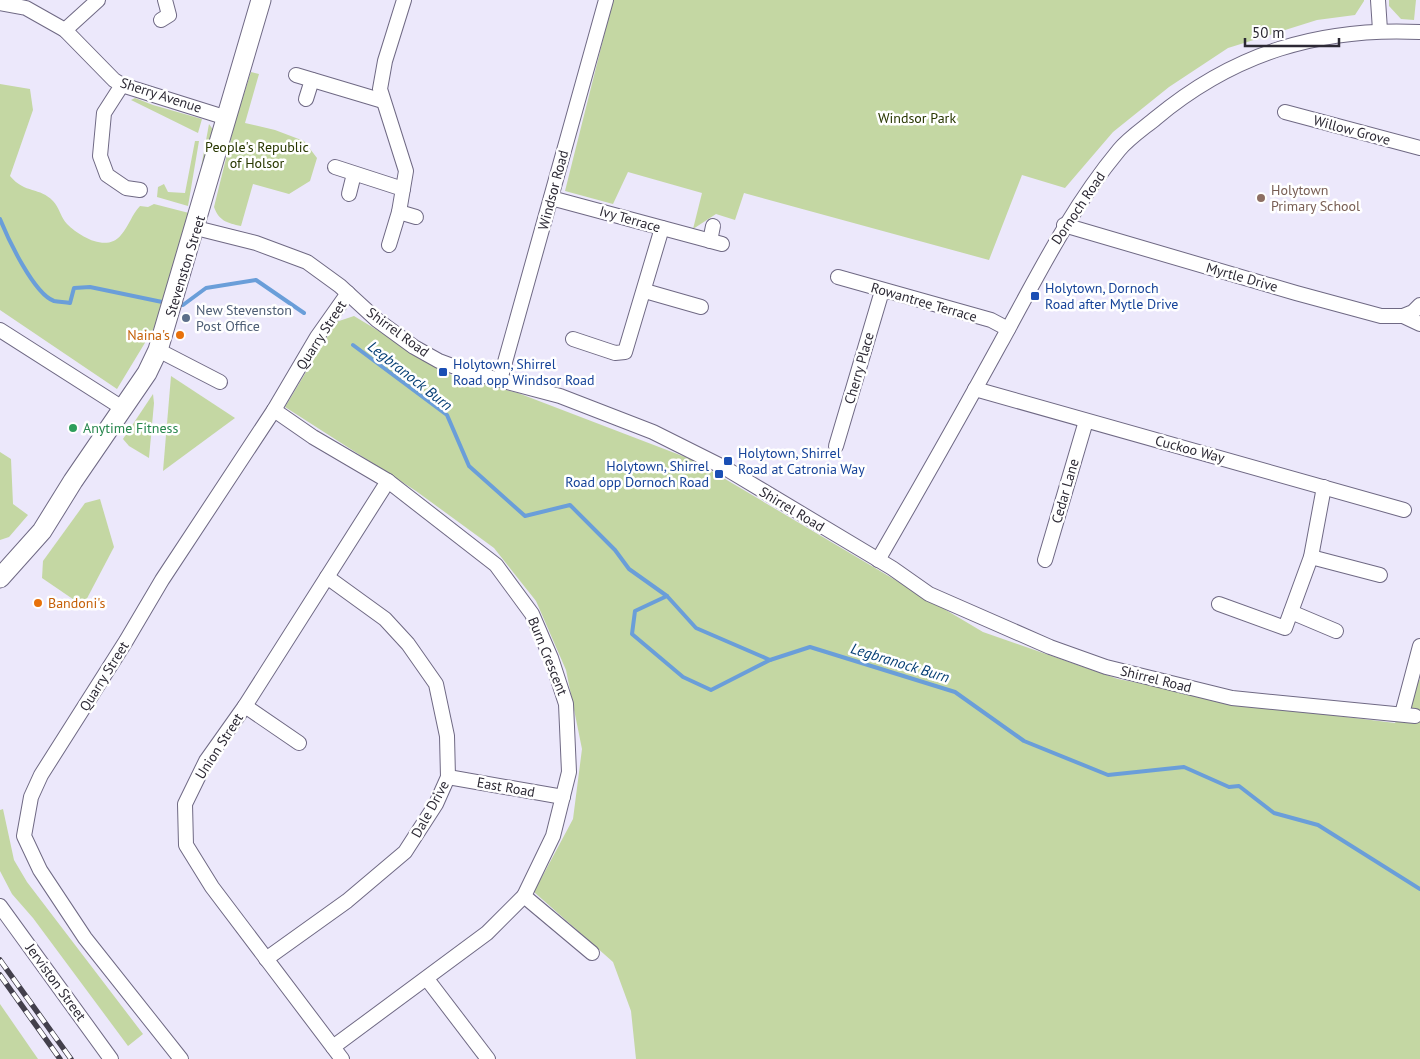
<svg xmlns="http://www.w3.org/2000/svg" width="1420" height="1059" viewBox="0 0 1420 1059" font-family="'PT Sans',sans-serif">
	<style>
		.green { fill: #c4d7a3 }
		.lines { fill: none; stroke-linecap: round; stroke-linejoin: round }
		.stream { stroke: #6a9ed9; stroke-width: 4 }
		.minor-casing { stroke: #6f6984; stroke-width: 16 }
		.secondary-casing { stroke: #6f6984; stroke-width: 21 }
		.minor { stroke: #fff; stroke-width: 14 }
		.secondary { stroke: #fff; stroke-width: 19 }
		.rail-casing { stroke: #43404c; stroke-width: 5.5 }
		.rail { stroke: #fff; stroke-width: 4; stroke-dasharray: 11; stroke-linecap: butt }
		.education-dot { fill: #8d6e63; stroke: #fff; stroke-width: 2 }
		.transit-dot { fill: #1a4fb4; stroke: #fff; stroke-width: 2 }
		.service-dot { fill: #5c6f8a; stroke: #fff; stroke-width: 2 }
		.food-dot { fill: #e8710a; stroke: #fff; stroke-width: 2 }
		.leisure-dot { fill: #2e9e5b; stroke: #fff; stroke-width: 2 }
		.labels { text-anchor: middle; stroke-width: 5; stroke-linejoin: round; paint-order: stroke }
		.street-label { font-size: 14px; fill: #2c2934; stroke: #fff }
		.park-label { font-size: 14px; fill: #283700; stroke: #fff }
		.education-label { font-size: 14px; fill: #785e54; stroke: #fff; text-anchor: start }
		.transit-label { font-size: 14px; fill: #164399; stroke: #fff; text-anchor: start }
		.service-label { font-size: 14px; fill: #4e5e75; stroke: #fff; text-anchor: start }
		.food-label { font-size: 14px; fill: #c56008; stroke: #fff; text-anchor: end }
		.leisure-label { font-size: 14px; fill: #27864d; stroke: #fff; text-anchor: start }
		.water-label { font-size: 15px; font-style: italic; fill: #063f75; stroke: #fff }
	</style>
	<rect width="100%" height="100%" fill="#ece8fb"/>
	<g class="green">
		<polygon points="613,0 1364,0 1364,1 1355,15 1317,20 1228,48 1169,87 1113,132 1065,188 1022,175 989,260 744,193 735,220 716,214 693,229 702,193 628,172 613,204 565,191"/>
		<polygon points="1389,0 1416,0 1414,20 1401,19 1389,6"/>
		<path d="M251,72L259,74L245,123L275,130L304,141L317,158L310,181L289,194L253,184L241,226C227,223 219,221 214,207L235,122Z"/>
		<path d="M0,84L30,89L33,110L10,176C25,194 40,187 53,201C59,207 61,218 67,224C79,236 107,253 121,235C129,226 132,214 140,206L148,207L154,204L189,213L160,318L117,389L0,310Z"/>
		<polygon points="135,98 153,105 202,119 198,133 131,100"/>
		<polygon points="209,124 214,131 194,206"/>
		<polygon points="195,141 199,141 188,206 157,197 158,187 164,184 168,192 185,193"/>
		<polygon points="354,316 453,376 518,393 693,460 983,632 1118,679 1257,706 1395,723 1420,679 1420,1059 636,1059 631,1011 613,962 534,892 573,819 582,749 566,670 536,601 494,548 416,491 285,407 336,322"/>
		<polygon points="171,376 235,418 163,471"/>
		<polygon points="153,394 154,403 149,458 129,446 123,439"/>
		<polygon points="0,452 11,459 13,504 28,515 9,537 0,540"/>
		<polygon points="100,499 114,547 83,606 42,578 43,561 85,503"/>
		<polygon points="3,809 14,860 27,882 143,1034 128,1046 33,918 12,894 0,871 0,810"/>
		<polygon points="0,1004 38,1059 0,1059"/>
	</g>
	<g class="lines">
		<g class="stream">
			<path d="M0,219C8,239 34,294 54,301C59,302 65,302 70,303L74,288L90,287L167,303"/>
			<polyline points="176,304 183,305 206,288 256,280 304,313"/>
			<polyline points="353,345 447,415 469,466 525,516 570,505 615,550 629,569 667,596 635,611 632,634 683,677 711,690 770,660"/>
			<polyline points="667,596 696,628 770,660 810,647 955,692 1024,741 1108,775 1184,767 1229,787 1239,786 1274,813 1318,825 1420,889"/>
		</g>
		<g class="minor-casing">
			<g id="minor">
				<polyline points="1378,0 1380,30"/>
				<polyline points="0,3 26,8 65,30 114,80 122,85 227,118"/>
				<polyline points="161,20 169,15 165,0"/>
				<polyline points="65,30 98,0"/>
				<polyline points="296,75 383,101"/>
				<polyline points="122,85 104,113 100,156 107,175 126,188 140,190"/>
				<polyline points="306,99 312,80"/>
				<polyline points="1285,112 1420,148"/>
				<polyline points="335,167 403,189"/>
				<polyline points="349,194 354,174"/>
				<polyline points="551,198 722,244"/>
				<polyline points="399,212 416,217"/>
				<polyline points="1064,225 1296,293 1381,316 1403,316 1420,324"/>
				<polyline points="196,228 256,243 307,262 340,286 377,320 414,347 439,361 466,371 560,396 653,432 725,468 892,568 929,594 1050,647 1106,667 1232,698 1415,716"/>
				<polyline points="710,241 713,226"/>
				<polyline points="389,245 399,212 406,171 380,89 385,61 404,0"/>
				<polyline points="838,277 991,320 1008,329"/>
				<polyline points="645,291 701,307"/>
				<polyline points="1403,316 1413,312 1420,305"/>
				<polyline points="0,330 124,409"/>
				<polyline points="573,339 615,353 625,352 662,228"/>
				<polyline points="158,350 220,382"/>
				<polyline points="500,380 606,0"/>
				<polyline points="975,389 1404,510"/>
				<polyline points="274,410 313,437 388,481 496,565 532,614 551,658 566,704 569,772 553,836 524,896 487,933 333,1047"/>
				<polyline points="836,446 882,291"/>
				<polyline points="1311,557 1380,575"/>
				<path d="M878,560C919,489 960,417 1000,344C1037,277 1070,209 1119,150C1129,138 1144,128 1156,118C1234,53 1320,27 1420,32"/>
				<polyline points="1045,560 1086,421"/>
				<polyline points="1219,604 1285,628 1311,557 1324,487"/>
				<polyline points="1291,612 1336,631"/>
				<polyline points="245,706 299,743"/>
				<polyline points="1402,714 1420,646"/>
				<polyline points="448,777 563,797"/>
				<polyline points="524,896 592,953"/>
				<polyline points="0,906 111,1059"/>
				<polyline points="266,959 347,901 405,852 436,804 448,777 447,736 436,684 408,644 385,619 327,577"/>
				<polyline points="427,979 488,1059"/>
				<polyline points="181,1059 85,938 40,870 24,836 31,797 41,775 126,641 162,580 274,410 317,337 348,293"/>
				<polyline points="342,1059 212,887 186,845 185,804 206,761 245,706 388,481"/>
			</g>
		</g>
		<g class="secondary-casing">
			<polyline id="secondary" points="0,578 42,531 73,481 147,373 158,350 261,0"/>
		</g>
		<use href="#minor" class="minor"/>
		<use href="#secondary" class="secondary"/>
		<g class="rail-casing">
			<g id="rail">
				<polyline points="0,960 71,1059"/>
				<polyline points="0,975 60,1059"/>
			</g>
		</g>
		<use href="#rail" class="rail"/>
	</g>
	<circle class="education-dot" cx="1261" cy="198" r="5"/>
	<g class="transit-dot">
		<rect x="1030" y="291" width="10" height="10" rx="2.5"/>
		<rect x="438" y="367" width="10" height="10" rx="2.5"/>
		<rect x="723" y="456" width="10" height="10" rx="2.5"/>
		<rect x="714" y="469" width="10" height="10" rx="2.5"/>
	</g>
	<circle class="service-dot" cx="186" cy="318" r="5"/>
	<g class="food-dot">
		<circle cx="180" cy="335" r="5"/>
		<circle cx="38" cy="603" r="5"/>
	</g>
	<circle class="leisure-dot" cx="73" cy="428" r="5"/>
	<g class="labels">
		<g class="street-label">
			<text transform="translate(161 95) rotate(18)" y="5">Sherry Avenue</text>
			<text transform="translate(1352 130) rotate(15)" y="5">Willow Grove</text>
			<text transform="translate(553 190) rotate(-75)" y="5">Windsor Road</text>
			<text transform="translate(1078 208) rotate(-56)" y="5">Dornoch Road</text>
			<text transform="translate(630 219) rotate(16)" y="5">Ivy Terrace</text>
			<text transform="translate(185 266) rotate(-73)" y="5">Stevenston Street</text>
			<text transform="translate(1242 277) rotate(16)" y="5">Myrtle Drive</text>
			<text transform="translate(924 302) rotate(16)" y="5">Rowantree Terrace</text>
			<text transform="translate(398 332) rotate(36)" y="5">Shirrel Road</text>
			<text transform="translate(321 335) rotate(-57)" y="5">Quarry Street</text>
			<text transform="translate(859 368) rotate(-74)" y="5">Cherry Place</text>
			<text transform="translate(1190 449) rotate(15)" y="5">Cuckoo Way</text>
			<text transform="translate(1065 491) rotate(-74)" y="5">Cedar Lane</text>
			<text transform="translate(792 509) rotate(31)" y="5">Shirrel Road</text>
			<text transform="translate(548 656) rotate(68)" y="5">Burn Crescent</text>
			<text transform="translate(104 676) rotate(-58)" y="5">Quarry Street</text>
			<text transform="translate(1156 679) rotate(14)" y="5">Shirrel Road</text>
			<text transform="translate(219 746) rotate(-57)" y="5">Union Street</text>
			<text transform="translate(506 787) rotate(10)" y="5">East Road</text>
			<text transform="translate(430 809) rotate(-61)" y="5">Dale Drive</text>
			<text transform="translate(56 982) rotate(54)" y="5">Jerviston Street</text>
		</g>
		<g class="park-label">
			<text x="917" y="123">Windsor Park</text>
			<text x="257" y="152">People's Republic<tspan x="257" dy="16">of Holsor</tspan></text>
		</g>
		<g class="education-label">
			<text x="1271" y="195">Holytown<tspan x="1271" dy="16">Primary School</tspan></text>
		</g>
		<g class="transit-label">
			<text x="1045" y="293">Holytown, Dornoch<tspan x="1045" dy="16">Road after Mytle Drive</tspan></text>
			<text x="453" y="369">Holytown, Shirrel<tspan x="453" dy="16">Road opp Windsor Road</tspan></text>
			<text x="738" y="458">Holytown, Shirrel<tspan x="738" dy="16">Road at Catronia Way</tspan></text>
			<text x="709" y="471" text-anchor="end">Holytown, Shirrel<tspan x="709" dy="16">Road opp Dornoch Road</tspan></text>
		</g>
		<g class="service-label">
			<text x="196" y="315">New Stevenston<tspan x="196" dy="16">Post Office</tspan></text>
		</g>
		<g class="food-label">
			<text x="170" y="340">Naina's</text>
			<text x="48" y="608" text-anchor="start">Bandoni's</text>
		</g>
		<g class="leisure-label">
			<text x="83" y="433">Anytime Fitness</text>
		</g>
		<g class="water-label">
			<text transform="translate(410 376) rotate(38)" y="5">Legbranock Burn</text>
			<text transform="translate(900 663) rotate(17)" y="5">Legbranock Burn</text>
		</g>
	</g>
	<path d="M1245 38v8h94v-8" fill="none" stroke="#2c2934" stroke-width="2.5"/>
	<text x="1252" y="38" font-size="15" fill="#2c2934" stroke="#ffffff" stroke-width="4" paint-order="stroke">50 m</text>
</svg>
